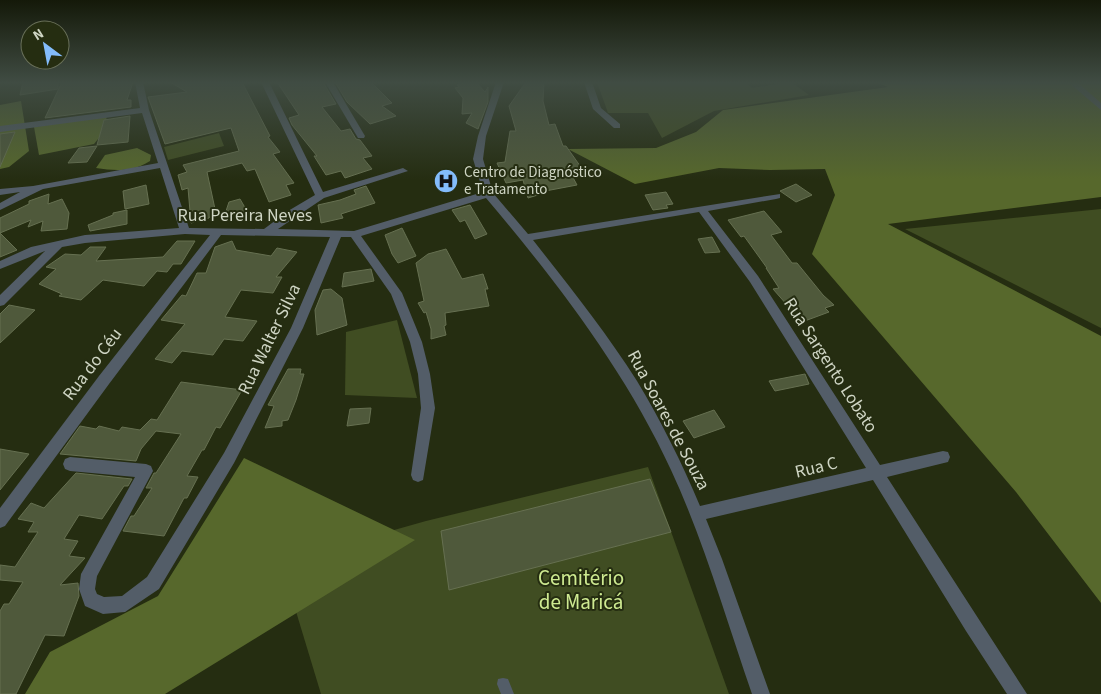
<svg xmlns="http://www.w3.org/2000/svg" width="1101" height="694" viewBox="0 0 1101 694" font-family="'Source Sans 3',sans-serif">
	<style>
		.green { fill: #404d22 }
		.forest { fill: #57682c }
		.building { fill: #4f593b; stroke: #667051 }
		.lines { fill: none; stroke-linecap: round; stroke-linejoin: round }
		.lane { fill: #535d68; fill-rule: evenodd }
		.street { fill: #535d68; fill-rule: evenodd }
		.labels { text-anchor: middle; stroke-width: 4; stroke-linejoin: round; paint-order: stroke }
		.far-poi-label { font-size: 15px; fill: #cfd5c4; stroke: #252d11; text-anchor: start }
		.street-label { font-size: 18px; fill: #cfd5c4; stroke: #252d11 }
		.near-park-label { font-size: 21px; fill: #ceea91; stroke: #252d11 }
	</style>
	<rect width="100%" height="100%" fill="#252d11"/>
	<g class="green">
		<polygon points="597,82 746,82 752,88 791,82 809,95 714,111 662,138 648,113 608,113"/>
		<polygon points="219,133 224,146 168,160 164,147"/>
		<polygon points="1101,209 1101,328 905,229"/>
		<polygon points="397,320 417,398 345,395 346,332"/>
		<polygon points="648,467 729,694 321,694 281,562 426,521"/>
	</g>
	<g class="forest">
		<polygon points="875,82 1101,82 1101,197 888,224 1101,336 1101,603 1016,492 812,254 835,195 825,169 770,170 719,168 635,184 568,149 656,148 696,132 723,110 888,87"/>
		<polygon points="21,101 29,151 9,167 0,169 0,105"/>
		<polygon points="107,116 103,133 94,144 39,155 34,127"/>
		<path d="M137,148L151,155L150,161C133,172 116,171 96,168L105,155Z"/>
		<polygon points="244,458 415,540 165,694 25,694 50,652 158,596"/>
	</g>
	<g class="building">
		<polygon points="23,82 58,82 58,89 20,95"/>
		<polygon points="62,82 133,82 127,100 131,100 131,107 45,118"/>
		<polygon points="170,82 242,82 270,136 268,137 280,152 273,154 294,183 286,185 291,195 269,202 255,169 247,171 242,163 207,172 215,209 209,218 191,223 188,188 182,190 178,175 187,172 183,165 239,151 231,128 165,144 148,97 187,92"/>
		<polygon points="277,82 323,82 336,104 322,107 341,131 350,129 356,139 360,140 372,156 363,158 372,169 345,178 341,171 326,175 314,156 317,156 292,125 289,118 299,115"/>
		<polygon points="335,82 371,82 392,103 382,106 396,116 370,124 347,102"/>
		<polygon points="468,82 476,82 485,92 488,87 488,102 478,129 466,123 472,113 462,114 463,98 455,88 459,87 457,85"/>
		<polygon points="526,82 544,82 543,101 549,125 555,124 563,146 566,146 583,170 570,172 577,185 540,192 541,194 528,198 523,180 506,183 497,163 505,162 510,131 516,131 509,106"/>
		<polygon points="130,116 128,142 97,145 104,120"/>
		<polygon points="15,132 0,167 0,134"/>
		<polygon points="97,146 87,162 68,163 79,148"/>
		<polygon points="796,184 812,195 796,202 780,191"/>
		<polygon points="146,185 149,204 125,209 123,191"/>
		<polygon points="366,186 375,203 341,214 343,218 321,223 318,205 340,200 356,194 354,190"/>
		<polygon points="666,192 673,204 666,205 668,208 653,210 645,195"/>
		<polygon points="49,194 48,204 62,199 69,213 67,229 41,231 43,221 28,227 31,220 0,233 0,218 29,204 29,201"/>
		<polygon points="240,199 247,211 224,217 229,202"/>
		<polygon points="470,205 487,234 475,239 465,220 460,222 452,210"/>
		<polygon points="127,210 127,224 90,231 88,225 113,215 113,213"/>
		<polygon points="764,211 782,232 771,235 792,263 797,263 823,295 834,305 825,308 829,312 802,322 773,289 779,288 766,268 767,268 744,236 741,237 728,220"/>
		<polygon points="402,228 416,256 398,263 392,254 385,235"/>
		<polygon points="0,233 17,250 0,257"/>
		<polygon points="712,237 720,252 705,253 698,239"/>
		<polygon points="177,241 195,241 181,264 173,264 167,272 157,271 144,286 103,280 81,300 59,296 62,294 39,284 56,269 46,267 65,254 81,255 90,247 106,247 96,261 163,257"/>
		<polygon points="232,241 236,250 271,256 277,248 297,252 276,277 282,277 273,293 241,290 225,317 257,321 243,341 224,339 213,355 182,351 172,363 155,359 185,324 161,320 182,295 186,296 197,273 206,273 215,247"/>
		<polygon points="446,249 462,279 483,274 488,289 485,289 489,306 445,313 446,325 444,326 446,335 431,339 431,329 426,312 424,313 418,303 424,301 416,263 428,254"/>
		<polygon points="371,269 374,281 342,287 344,273"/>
		<polygon points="331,289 342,298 347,325 317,335 315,310 323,290"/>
		<polygon points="9,305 35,310 0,343 0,314"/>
		<polygon points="288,369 301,369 300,374 304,374 296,400 288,420 282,421 282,426 265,428 274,406 268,405"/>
		<polygon points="805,374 809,384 775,391 769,381"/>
		<polygon points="181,382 242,390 220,428 216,427 204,450 202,450 187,476 198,477 187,498 184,498 164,536 123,531 131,516 134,516 152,488 146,488 154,473 156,473 181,434 156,431 141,449 136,461 60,454 80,426 96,429 99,426 119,431 122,427 140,430 151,419 157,420"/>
		<polygon points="371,408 369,423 347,426 350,409"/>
		<polygon points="714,410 725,427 694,438 683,421"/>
		<polygon points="0,449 29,454 0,490"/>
		<polygon points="76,473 132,479 128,486 124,486 102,519 79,515 64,539 78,541 69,556 85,558 60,585 78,583 79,596 64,636 45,635 16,694 0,694 0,611 4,604 9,604 23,582 0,580 0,565 15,567 38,532 28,532 34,522 18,519 31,503 44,508"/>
		<polygon points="650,479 671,532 449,590 441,531"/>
	</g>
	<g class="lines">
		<polygon class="lane" points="503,678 508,679 514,694 501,694 497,684 498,679"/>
		<g class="street">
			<path d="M135,82H143L149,110L189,228L264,229L288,211L315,195L261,82H269L323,192L403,168L408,171L324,198L278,229L354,231L483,192L473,159L478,136L496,82H504L486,136L483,159L493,193L528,234L780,194V198L776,199L708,211L758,276L880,465L943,451L948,452L950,457L948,462L887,477L1027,694H1007L966,631L873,480L706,519L722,559L770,694H752C726,619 704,541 671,470C625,370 556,281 486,198L361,236L402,293L422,342L430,374L435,408L423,480L418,482L413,480L411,475L421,408L418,374L410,342L391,294L351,237H341L303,328L234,463L159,589L125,612L103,614L85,606L79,589L81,574L135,477L70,471L65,469L63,464L65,459L70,457L146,464L151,466L153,471L97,576L95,589L97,594L104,597L122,596L147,577L224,453L291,328L330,237L221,235L109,384L5,526L0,528V508L99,376L210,235L185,234L85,243L62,247L4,305L0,306V295L45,251L0,269V261L31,247L85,235L179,228L160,168L43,189L0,210V203L20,192L0,195V189L33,186L158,163L142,113L0,132V126L140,108ZM699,212L750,282L866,468L700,506C682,463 661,421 637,381C606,332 569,286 533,240Z"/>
			<polygon points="325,82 333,82 365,136 364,138 358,138"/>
			<polygon points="584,82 592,82 601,108 620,124 620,128 614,128 593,109"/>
			<polygon points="1068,82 1077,82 1101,103 1101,110"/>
		</g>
	</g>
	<linearGradient id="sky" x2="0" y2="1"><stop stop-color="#141909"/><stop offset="0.46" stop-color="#404c43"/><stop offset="1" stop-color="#404c43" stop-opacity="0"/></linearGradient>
	<rect width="1101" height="179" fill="url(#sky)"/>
	<defs>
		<g id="hospital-disc" transform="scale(1.25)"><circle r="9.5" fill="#83bcfb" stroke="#252d11"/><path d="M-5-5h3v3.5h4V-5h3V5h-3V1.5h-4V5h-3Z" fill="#111"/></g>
	</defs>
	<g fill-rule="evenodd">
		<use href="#hospital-disc" x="446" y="181"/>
	</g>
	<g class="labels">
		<g class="far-poi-label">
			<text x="464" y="177">Centro de Diagnóstico<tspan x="464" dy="17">e Tratamento</tspan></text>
		</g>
		<g class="street-label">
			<text x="245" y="221">Rua Pereira Neves</text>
			<text transform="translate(269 339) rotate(-64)" y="6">Rua Walter Silva</text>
			<text transform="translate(92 364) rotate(-53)" y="6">Rua do Céu</text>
			<text transform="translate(831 365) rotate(57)" y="6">Rua Sargento Lobato</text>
			<text transform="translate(669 420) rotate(62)" y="6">Rua Soares de Souza</text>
			<text transform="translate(816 467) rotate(-13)" y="6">Rua C</text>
		</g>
		<g class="near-park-label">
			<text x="581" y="585">Cemitério<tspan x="581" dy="24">de Maricá</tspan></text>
		</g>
	</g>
	<g transform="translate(45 45) rotate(328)"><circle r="24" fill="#252d11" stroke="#697059"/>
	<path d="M0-4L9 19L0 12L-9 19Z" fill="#83bcfb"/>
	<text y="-8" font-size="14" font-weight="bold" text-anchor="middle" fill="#cfd5c4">N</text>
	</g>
</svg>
